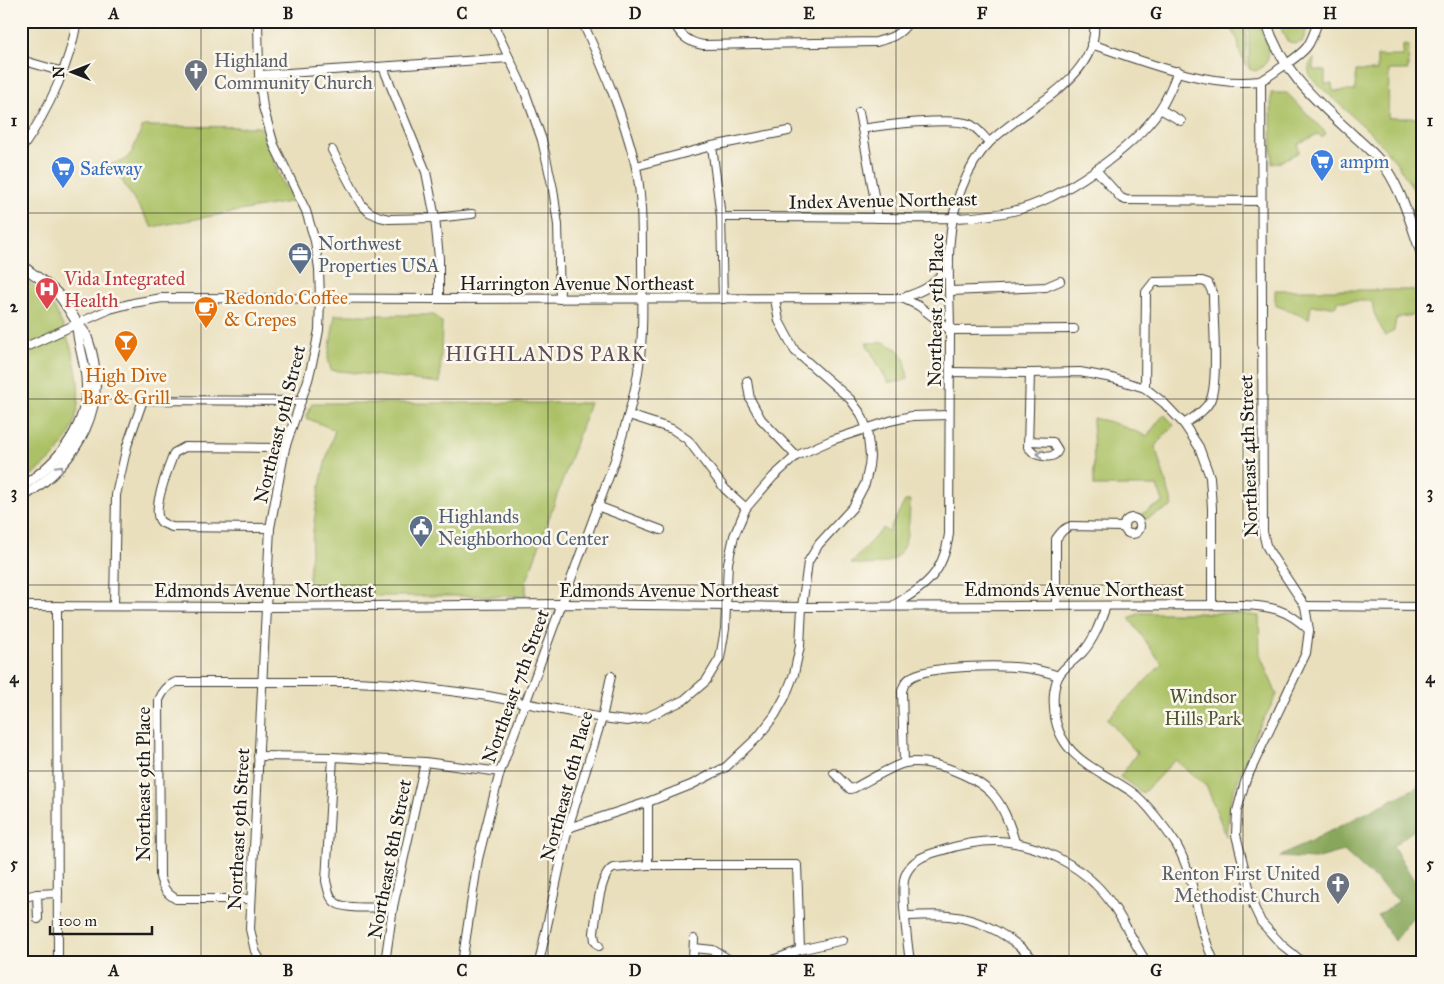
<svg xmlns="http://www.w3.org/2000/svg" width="1444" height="984" viewBox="0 0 1444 984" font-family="'IM FELL Great Primer',serif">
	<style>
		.green { fill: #abc165; stroke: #646e40 }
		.forest { fill: #88a75a; stroke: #52623b }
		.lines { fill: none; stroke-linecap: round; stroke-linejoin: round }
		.minor-casing { stroke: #3b3934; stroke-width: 10 }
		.major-casing { stroke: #3b3934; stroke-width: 11 }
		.minor { stroke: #fff; stroke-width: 8 }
		.major { stroke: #fff; stroke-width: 9 }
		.oneway { stroke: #999 }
		.grid { fill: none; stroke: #1c1c1c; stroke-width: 1; stroke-opacity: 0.55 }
		.labels { text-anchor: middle; stroke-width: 5; stroke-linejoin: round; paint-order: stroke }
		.worship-label { font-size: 19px; fill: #5b616d; stroke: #fbf7ec; text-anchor: start }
		.shop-label { font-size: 19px; fill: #366cbe; stroke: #fbf7ec; text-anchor: start }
		.street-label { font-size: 19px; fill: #1c1c1c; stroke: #fbf7ec }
		.service-label { font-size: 19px; fill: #4e5e75; stroke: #fbf7ec; text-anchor: start }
		.health-label { font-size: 19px; fill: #be3a42; stroke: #fbf7ec; text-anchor: start }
		.food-label { font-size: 19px; fill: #c56008; stroke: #fbf7ec; text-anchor: start }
		.park-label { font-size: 19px; fill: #4e5636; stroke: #fbf7ec }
		.neighbourhood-label { font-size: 20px; letter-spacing: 1px; fill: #5c4d59; stroke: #fbf7ec }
		.neatline { fill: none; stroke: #1c1c1c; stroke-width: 2 }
		.grid-label { font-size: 16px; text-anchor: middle; font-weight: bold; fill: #1c1c1c }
	</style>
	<rect width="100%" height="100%" fill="#fbf7ec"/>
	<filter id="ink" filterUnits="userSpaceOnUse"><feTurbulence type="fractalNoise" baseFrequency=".02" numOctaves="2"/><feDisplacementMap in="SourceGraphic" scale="10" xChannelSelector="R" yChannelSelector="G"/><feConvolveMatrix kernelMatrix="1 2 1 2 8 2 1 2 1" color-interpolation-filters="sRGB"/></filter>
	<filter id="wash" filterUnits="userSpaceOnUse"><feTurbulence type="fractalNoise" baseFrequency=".0096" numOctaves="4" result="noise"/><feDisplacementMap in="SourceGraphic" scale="20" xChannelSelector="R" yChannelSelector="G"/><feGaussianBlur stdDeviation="1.12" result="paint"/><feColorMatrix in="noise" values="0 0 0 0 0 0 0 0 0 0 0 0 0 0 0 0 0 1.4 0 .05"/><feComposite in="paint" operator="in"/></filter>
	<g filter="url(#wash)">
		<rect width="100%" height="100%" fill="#e9dfbc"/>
		<g class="green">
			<polygon points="1234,21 1246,21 1246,66 1239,50 1238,40 1230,29"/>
			<path d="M1249,21H1257C1265,40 1279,59 1256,71L1249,69Z"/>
			<polygon points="1278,21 1310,21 1302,42 1294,44 1286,40"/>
			<path d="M1403,45L1409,46L1408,70H1389L1388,118H1423V174L1420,188L1413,189L1396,162L1373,135L1310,77C1308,68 1308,65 1314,58L1313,70L1325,71V84H1332L1333,91H1355L1356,71H1377V56H1403Z"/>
			<polygon points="1271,93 1287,93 1326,133 1322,138 1318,134 1298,144 1299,152 1278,163 1272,164"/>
			<polygon points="143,126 260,127 282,182 294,201 152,227 111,164 124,161 132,152"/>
			<path d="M21,278C30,283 39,289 46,296C54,304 58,316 63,326C77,360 87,403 68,437C57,457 40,470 21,482Z"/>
			<path d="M1275,290H1412L1417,293L1423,314C1412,317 1407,314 1396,319L1394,330L1385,336L1374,313L1372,301H1337L1336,306H1311L1309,319L1275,305Z"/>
			<polygon points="335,315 434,315 442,323 440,383 331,370 328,358"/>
			<path d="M883,342C907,353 904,355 908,379L899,382H888L866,343Z"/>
			<path d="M312,403H590L526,583V596H308C311,537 316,486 335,430L306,418Z"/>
			<polygon points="1164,414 1174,425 1155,446 1173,506 1144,520 1138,516 1163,502 1157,486 1094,486 1093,418 1111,422 1147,436"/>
			<path d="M905,501H910C909,546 904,572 851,563L883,528L888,532Z"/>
			<polygon points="1140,613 1234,613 1259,616 1260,655 1277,695 1256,733 1231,798 1226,836 1207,787 1175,760 1143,793 1120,777 1137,753 1107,719 1162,664 1129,618"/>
		</g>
		<polygon class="forest" points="1423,784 1423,823 1393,846 1420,890 1423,889 1423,910 1418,910 1394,941 1378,915 1399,901 1344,851 1315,859 1279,857"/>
	</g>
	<g filter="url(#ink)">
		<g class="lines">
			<g class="minor-casing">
				<g id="minor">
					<polyline points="258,21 259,75 263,107 274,145 306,211 315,241 319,269 320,299 319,330 315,351 308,380 285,448 270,528 250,929 255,951 262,963"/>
					<polyline points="492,21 525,92 542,140 553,189 558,225 560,299"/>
					<path d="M673,21C680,35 687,42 703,45L876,42C890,38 901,35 909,21"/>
					<path d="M1091,44C1140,60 1207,88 1259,81C1267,79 1277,70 1285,65C1307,50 1310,47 1318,21"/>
					<polyline points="21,60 63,72"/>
					<polyline points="383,67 426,172 435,218 439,258 439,299"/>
					<polyline points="259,75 509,58"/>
					<polyline points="1261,81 1263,532 1266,545 1272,556 1305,606 1309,630 1306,653 1245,782 1237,811 1236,835 1254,907 1261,922 1282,945 1304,963"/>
					<polyline points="1160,109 1181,121"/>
					<polyline points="859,112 878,218"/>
					<path d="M862,129C883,125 951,117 969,124C977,127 983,136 989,142"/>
					<polyline points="712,146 721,217 723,299"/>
					<path d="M21,150C47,112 69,67 77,21"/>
					<polyline points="332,150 361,204 369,212 380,217 389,219 435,218 472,214"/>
					<polyline points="636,166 712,146 788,131"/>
					<polyline points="1096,170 1121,198 1126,200 1261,201"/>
					<path d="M721,217C775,217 828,217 881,218C925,218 970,221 1013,211C1061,200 1133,149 1160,109C1168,97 1173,84 1178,71"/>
					<polyline points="950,291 1046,287 1060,281"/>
					<path d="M902,298C927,290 933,286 949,265"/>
					<polyline points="21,349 110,309 133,303 162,298 439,299 902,298 919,306 950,330 1074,329"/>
					<polyline points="950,372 1030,373 1080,372 1112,378 1145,388 1164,403 1184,424 1199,447 1210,477 1212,508 1212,605"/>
					<polyline points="747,381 750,399 761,419 796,456"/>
					<path d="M1145,388L1146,292L1154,282L1202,281L1208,283L1213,294C1213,317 1219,383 1210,401C1205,411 1193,418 1184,424"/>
					<polyline points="629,415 672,429 688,440 725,489 746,508"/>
					<path d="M1028,441L1053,442L1058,450C1054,460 1043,456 1035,454L1028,447L1030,373"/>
					<polyline points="597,506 661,530"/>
					<circle cx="1132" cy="526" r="8"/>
					<path d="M270,528L172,527C169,526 164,524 161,522C150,511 169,467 174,453L185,447L285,448"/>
					<path d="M894,605C927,585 943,574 949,534C949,467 950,400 950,333C950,285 943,233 962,187C968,172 978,154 990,142C1024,107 1100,80 1094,21"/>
					<path d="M21,606L273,607L562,604L802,607L1241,605C1271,606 1287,609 1309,630"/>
					<polyline points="57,606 58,963"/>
					<polyline points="114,606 116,495 127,446 143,400 301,401"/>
					<path d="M1056,606V539C1061,532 1064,528 1071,526L1123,527"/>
					<path d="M1106,606C1100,623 1094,640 1082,653C1074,661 1063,667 1058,677C1054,687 1053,697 1054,707C1056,757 1097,768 1132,792C1146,802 1166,829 1176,844C1197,880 1196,925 1215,963"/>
					<polyline points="1305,606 1423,607"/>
					<polyline points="258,756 333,757 425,762 500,772"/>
					<path d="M333,757L326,881C328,889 329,898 336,903C346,910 380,907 393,907"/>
					<path d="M904,763L902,691C904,685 905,682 910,678C928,665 1002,665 1025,668C1036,669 1047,672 1059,676"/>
					<path d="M834,773L850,789L854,788C866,782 894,765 905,763C920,760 933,764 947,768C991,784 1002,798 1015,842"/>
					<polyline points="568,828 648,802 691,785 726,767 758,737 775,715 785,697 794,674 800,646 802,607 808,562 819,544 853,507 865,484 869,466 870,456 867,429 861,414 850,399 795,351 779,321 775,299"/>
					<polyline points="648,865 648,802"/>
					<polyline points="21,898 37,894"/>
					<path d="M251,899H176C166,893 163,888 160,877L159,700C163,691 167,686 176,682H354L397,684L488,696L602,718L627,721L645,718L684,700L706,681L720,658L725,629L728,563L734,536L746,508L773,477L796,456L832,440L890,421L912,416L949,415"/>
					<path d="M906,916C920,916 935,914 949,916C983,919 1014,938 1037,963"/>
					<polyline points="38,919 37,894 58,893"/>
					<path d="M599,946L595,941L594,933C596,918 599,875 613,868L648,865H797L800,950"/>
					<polyline points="694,948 713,950 735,963"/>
					<polyline points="693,959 694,939"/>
					<polyline points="385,963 393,907 425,762"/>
					<path d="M462,963L478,859L500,772L615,460C624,429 635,398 639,365C644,329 642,294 642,258C642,228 642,192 635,163C622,112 604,69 582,21"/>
					<polyline points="539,963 568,828 602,718 611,676"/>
					<polyline points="765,963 800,950 843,940"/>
					<path d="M910,963C908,945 900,890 905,876C911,860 925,855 940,851C962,844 992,838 1015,843C1043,848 1075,864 1095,884C1118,906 1130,937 1147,963"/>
				</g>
			</g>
			<g class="major-casing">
				<g id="major">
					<path d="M1266,21C1280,69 1314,99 1350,132C1363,144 1377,155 1387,170C1404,196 1412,228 1423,258"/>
					<path d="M21,265C33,274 46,282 57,293C65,302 70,312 76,321C79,327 85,331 87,337C112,404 79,462 21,498"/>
					<path d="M21,487C59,463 91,424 86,377C84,358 77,342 77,324"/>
				</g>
			</g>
			<use href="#minor" class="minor"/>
			<use href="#major" class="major"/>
		</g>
		<defs><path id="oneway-chevron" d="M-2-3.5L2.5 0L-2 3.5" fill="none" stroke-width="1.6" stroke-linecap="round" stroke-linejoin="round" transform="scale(1.25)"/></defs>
		<g class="oneway">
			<use href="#oneway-chevron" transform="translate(1040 454) rotate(-166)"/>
			<use href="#oneway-chevron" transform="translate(60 468) rotate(-47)"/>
		</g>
	</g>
	<path class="grid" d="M201,21V963M375,21V963M548,21V963M722,21V963M896,21V963M1069,21V963M1243,21V963M21,213H1423M21,399H1423M21,585H1423M21,771H1423"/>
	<defs>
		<g id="church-pin" transform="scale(1.25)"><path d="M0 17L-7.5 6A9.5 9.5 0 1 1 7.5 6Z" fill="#6b7280" stroke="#fbf7ec"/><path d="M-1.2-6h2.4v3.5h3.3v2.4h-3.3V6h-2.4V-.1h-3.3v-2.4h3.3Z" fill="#fff"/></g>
		<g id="supermarket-pin" transform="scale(1.25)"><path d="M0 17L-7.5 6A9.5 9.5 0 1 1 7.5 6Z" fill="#3f7fe0" stroke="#fbf7ec"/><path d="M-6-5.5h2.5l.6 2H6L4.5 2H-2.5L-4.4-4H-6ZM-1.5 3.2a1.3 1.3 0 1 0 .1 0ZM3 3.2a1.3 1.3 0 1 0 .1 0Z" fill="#fff"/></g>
		<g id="office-pin" transform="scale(1.25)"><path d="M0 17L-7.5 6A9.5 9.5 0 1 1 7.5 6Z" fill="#5c6f8a" stroke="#fbf7ec"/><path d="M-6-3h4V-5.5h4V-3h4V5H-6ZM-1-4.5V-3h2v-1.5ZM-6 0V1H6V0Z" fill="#fff"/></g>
		<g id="hospital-pin" transform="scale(1.25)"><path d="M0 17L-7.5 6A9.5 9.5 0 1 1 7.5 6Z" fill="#e0444e" stroke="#fbf7ec"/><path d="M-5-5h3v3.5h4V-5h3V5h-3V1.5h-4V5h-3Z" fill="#fff"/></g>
		<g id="cafe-pin" transform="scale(1.25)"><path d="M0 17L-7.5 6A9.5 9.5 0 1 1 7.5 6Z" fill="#e8710a" stroke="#fbf7ec"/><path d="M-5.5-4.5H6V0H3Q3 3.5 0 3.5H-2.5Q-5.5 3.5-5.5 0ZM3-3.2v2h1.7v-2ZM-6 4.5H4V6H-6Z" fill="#fff"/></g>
		<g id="bar-pin" transform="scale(1.25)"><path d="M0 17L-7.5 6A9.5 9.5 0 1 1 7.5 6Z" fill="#e8710a" stroke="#fbf7ec"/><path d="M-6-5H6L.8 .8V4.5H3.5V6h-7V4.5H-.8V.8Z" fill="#fff"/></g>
		<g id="civic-pin" transform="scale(1.25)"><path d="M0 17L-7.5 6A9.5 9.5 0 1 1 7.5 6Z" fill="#5c6f8a" stroke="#fbf7ec"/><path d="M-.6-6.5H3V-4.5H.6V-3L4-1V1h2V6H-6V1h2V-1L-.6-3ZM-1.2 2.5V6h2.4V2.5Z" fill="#fff"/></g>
	</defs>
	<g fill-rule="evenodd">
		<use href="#church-pin" x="196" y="71"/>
		<use href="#supermarket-pin" x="1322" y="161"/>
		<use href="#supermarket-pin" x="63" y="168"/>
		<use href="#office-pin" x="300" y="254"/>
		<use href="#hospital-pin" x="47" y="289"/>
		<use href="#cafe-pin" x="206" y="308"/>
		<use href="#bar-pin" x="126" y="342"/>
		<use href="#civic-pin" x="421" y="527"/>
		<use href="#church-pin" x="1338" y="884"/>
	</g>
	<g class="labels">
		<g class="worship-label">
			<text x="214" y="67">Highland<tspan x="214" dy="22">Community Church</tspan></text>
			<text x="1320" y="880" text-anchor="end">Renton First United<tspan x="1320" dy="22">Methodist Church</tspan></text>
		</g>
		<g class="shop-label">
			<text x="1340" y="168">ampm</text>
			<text x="80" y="175">Safeway</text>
		</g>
		<g class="street-label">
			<text transform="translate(883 200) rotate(-1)" y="7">Index Avenue Northeast</text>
			<text x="577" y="290">Harrington Avenue Northeast</text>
			<text transform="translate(935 310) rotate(-89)" y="7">Northeast 5th Place</text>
			<text transform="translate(279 424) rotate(-76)" y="7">Northeast 9th Street</text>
			<text transform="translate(1248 456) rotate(-92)" y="7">Northeast 4th Street</text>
			<text x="1074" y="596">Edmonds Avenue Northeast</text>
			<text x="264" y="597">Edmonds Avenue Northeast</text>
			<text x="669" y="597">Edmonds Avenue Northeast</text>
			<text transform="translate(515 686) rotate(-70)" y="7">Northeast 7th Street</text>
			<text transform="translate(143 784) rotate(-90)" y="7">Northeast 9th Place</text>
			<text transform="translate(566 786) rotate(-75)" y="7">Northeast 6th Place</text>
			<text transform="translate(238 829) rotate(-87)" y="7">Northeast 9th Street</text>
			<text transform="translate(389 859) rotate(-79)" y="7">Northeast 8th Street</text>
		</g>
		<g class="service-label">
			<text x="318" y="250">Northwest<tspan x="318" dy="22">Properties USA</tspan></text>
			<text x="438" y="523">Highlands<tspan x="438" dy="22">Neighborhood Center</tspan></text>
		</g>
		<g class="health-label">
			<text x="64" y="285">Vida Integrated<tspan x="64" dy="22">Health</tspan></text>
		</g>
		<g class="food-label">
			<text x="224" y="304">Redondo Coffee<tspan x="224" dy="22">&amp; Crepes</tspan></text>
			<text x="126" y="382" text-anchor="middle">High Dive<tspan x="126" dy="22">Bar &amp; Grill</tspan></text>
		</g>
		<g class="park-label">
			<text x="1203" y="703">Windsor<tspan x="1203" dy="22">Hills Park</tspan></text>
		</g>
		<g class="neighbourhood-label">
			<text x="546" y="361">HIGHLANDS PARK</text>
		</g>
	</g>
	<rect width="1444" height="984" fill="none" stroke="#fbf7ec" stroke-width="55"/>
	<g transform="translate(72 72) rotate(270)" stroke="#fbf7ec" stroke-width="4" paint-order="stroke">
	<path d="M0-4L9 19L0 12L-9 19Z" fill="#1c1c1c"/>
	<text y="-8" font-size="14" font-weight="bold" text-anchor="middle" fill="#1c1c1c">N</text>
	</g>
	<path d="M50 926v8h102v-8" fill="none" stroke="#1c1c1c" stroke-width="2.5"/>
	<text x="58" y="926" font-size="15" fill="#1c1c1c" stroke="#fbf7ec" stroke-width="4" paint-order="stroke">100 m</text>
	<rect x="28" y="28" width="1388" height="928" class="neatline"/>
	<g class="grid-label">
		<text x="114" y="19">A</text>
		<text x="288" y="19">B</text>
		<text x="462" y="19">C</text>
		<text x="635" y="19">D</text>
		<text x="809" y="19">E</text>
		<text x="982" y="19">F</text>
		<text x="1156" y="19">G</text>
		<text x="1330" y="19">H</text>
		<text x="14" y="126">1</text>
		<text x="1430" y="126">1</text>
		<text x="14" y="312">2</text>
		<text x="1430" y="312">2</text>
		<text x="14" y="498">3</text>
		<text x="1430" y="498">3</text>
		<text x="14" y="683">4</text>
		<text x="1430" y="683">4</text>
		<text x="14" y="869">5</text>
		<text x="1430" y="869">5</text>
		<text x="114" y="976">A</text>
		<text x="288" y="976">B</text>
		<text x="462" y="976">C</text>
		<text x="635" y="976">D</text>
		<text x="809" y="976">E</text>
		<text x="982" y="976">F</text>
		<text x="1156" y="976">G</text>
		<text x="1330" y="976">H</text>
	</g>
</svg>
